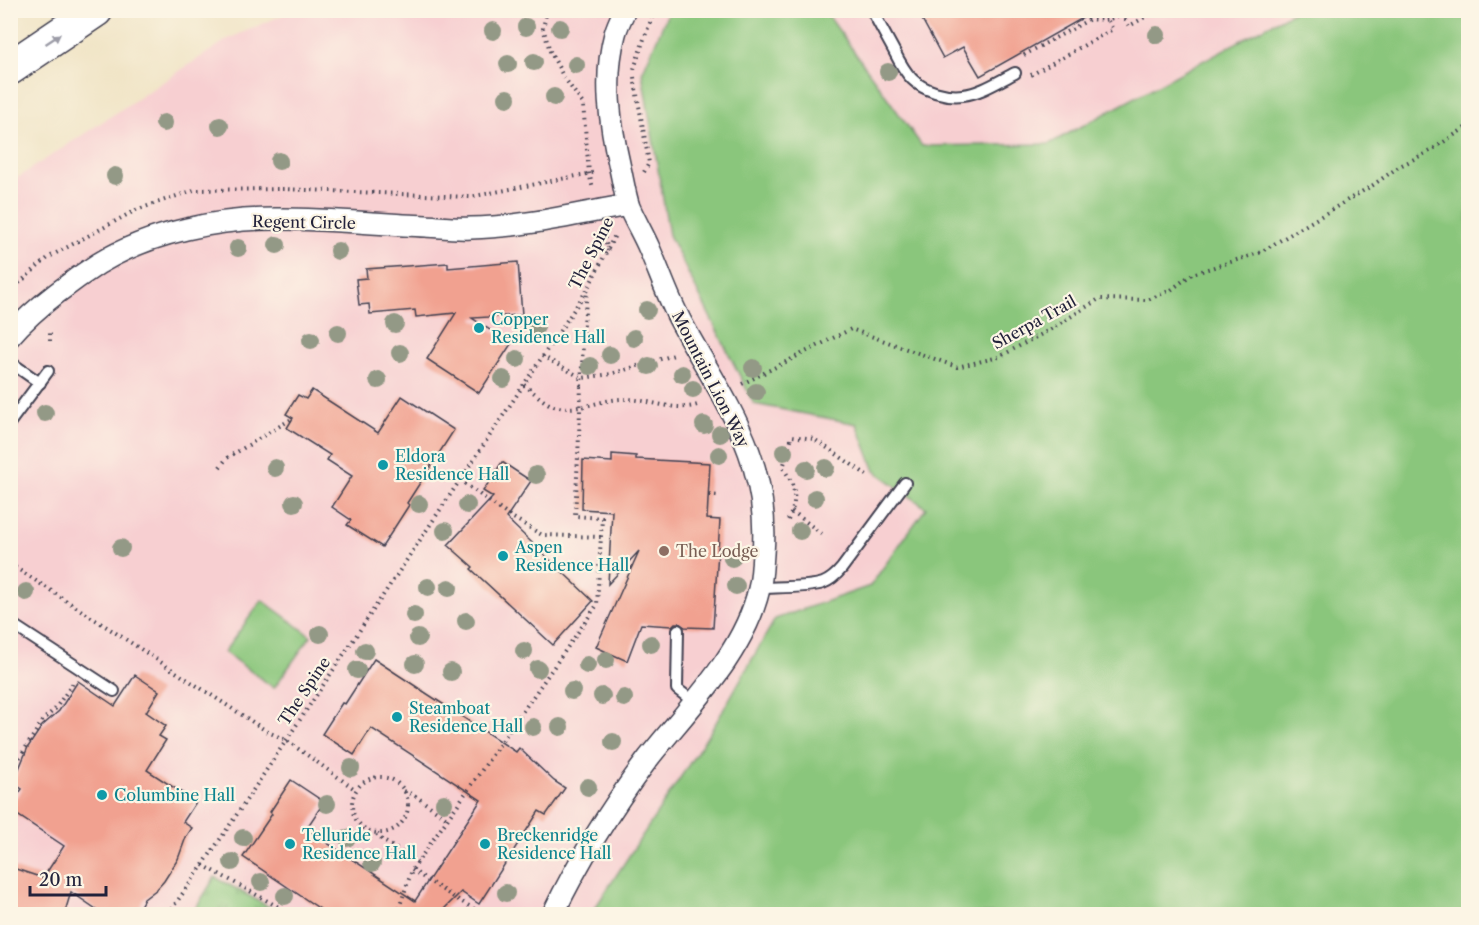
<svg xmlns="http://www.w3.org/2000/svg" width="1479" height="925" viewBox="0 0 1479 925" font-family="'Libre Caslon Text',serif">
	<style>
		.built { fill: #f7cfd1 }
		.grass { fill: #8ac67b; stroke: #56745b; stroke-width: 1.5 }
		.park { fill: url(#park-tufts); stroke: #56745b; stroke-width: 1.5 }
		.building { fill: #f1a190 }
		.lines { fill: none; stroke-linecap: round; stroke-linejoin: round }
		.service-casing { stroke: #413f50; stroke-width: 14 }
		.minor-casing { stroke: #413f50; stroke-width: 24 }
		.primary-casing { stroke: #413f50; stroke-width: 36 }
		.path { stroke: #413f50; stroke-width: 4; stroke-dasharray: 1.5 4.5; stroke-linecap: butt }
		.service { stroke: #fff; stroke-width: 10 }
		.minor { stroke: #fff; stroke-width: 21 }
		.primary { stroke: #fff; stroke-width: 33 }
		.path-bridge { stroke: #413f50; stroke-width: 4; stroke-dasharray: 1.5 4.5; stroke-linecap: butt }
		.tree { fill: #939986 }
		.oneway { fill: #9c9ca7 }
		.culture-dot { fill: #0f9aa8; stroke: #fcf5e5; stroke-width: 2 }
		.education-dot { fill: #8d6e63; stroke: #fcf5e5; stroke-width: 2 }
		.labels { text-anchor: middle; stroke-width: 4.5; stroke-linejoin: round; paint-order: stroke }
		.street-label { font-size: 16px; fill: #22223b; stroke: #fcf5e5 }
		.culture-label { font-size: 16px; fill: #0d838f; stroke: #fcf5e5; text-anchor: start }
		.education-label { font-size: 16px; fill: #785e54; stroke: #fcf5e5; text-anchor: start }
	</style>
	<defs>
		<pattern id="park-tufts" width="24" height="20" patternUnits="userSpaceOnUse" patternTransform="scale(1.5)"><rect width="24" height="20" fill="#8ac67b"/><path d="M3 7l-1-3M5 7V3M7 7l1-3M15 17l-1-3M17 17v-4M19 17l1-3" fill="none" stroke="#70a066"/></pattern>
	</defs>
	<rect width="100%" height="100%" fill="#fcf5e5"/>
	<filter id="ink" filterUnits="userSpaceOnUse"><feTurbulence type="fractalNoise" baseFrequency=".0167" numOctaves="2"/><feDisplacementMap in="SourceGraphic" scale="12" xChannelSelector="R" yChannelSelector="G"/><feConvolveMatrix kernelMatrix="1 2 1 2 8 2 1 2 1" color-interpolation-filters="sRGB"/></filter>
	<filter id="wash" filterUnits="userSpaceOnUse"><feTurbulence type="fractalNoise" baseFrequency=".008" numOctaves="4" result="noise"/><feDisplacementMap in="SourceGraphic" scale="24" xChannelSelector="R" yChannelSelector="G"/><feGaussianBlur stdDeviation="1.35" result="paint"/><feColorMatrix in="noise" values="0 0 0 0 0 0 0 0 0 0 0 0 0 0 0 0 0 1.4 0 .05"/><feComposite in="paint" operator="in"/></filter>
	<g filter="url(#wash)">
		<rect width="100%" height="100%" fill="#f1e5c7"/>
		<polygon class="built" points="294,10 1468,11 875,471 927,508 870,586 775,619 714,726 591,914 11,914 11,182 228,39"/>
		<g class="grass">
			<polygon points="669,11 825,11 922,146 1049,144 1295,11 1468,11 1468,914 591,914 714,726 775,619 870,586 926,508 875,471 857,424 754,404 669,235 642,73"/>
			<polygon points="262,600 311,636 274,688 224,652"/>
		</g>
		<polygon class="park" points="215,877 282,914 192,914"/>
		<g id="blocks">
			<g class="building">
				<polygon points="917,10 1097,10 980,76 963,47 943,58"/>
				<polygon points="518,262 522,315 472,318 511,344 479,393 427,359 456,313 416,317 415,310 370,314 369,304 359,305 356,279 367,278 366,269 448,263 448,268"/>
				<polygon points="312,390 378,433 402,396 454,430 407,503 409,505 382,547 347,525 351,520 332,507 352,476 327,460 330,455 287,428 293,418 286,414 298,395 306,399"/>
				<polygon points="612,454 636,456 636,459 710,463 707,519 720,520 713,628 685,627 679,623 675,623 672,626 641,624 627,661 596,647 639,551 608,584 612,511 582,509 583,460 612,462"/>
				<polygon points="502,462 531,481 506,518 593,601 553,645 471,569 473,567 448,545 493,497 483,491"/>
				<polygon points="374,659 516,752 519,748 554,781 565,788 546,815 539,811 479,904 461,892 438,915 329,915 243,857 272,814 270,812 291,780 324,802 306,829 415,901 481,800 371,728 354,755 322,734 342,703 345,704"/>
				<polygon points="135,675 159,691 146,712 166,726 159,736 166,740 147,770 196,802 183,822 192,828 186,837 178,859 164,881 157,889 144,899 135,915 105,915 71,892 64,915 10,915 10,867 43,878 64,846 10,810 10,806 22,789 13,783 28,747 42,726 59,711 78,681 115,706"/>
			</g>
		</g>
	</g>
	<g filter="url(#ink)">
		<use href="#blocks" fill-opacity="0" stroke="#413f50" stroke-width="1.5"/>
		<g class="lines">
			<g class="service-casing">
				<g id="service">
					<path d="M872,10C879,24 887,38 894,51C899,61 904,71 912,79C924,91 946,97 963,95C981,93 999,81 1015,73"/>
					<polyline points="10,362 40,383"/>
					<polyline points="10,422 48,371"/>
					<path d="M760,588C776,587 809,588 823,583C831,580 837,574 842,568L905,483"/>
					<polyline points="10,623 114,691"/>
					<polyline points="678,630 677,689 694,702"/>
				</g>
			</g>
			<g class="minor-casing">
				<g id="minor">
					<path d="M10,336C24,320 40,306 57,293C70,283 84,273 98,264C150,232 220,218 281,219C329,219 378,224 426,226C441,227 456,229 471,228C524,227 577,214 628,205"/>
					<path d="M553,914C579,860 611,808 647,760C687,709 744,654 759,589C762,578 762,566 763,554C771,459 723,400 681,322C668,298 660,273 649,248C643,234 635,221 629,207C625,195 623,181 620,168C610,125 603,78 615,34C617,26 621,18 625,10"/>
				</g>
			</g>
			<g class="primary-casing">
				<polyline id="primary" points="10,68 96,10"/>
			</g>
			<g class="path">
				<polyline points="547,10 543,28 550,51 563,76 583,104 589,173 593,189"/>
				<path d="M1024,55L1090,19C1103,21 1110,20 1122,14L1129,26L1158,10"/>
				<polyline points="634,69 645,36 655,10"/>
				<polyline points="1031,75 1113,29 1108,21"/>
				<polyline points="634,77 649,163 644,172"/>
				<polyline points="603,232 608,251"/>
				<polyline points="10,291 49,257 136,210 194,190 284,189 470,197 597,172"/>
				<polyline points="50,341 50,330"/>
				<polyline points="542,356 582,378 611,374 674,355"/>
				<polyline points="742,384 851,329 957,367 999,357 1051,329 1099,299 1147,300 1171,290 1192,274 1259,253 1373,185 1400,166 1430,151 1468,126"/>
				<path d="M524,385C533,391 544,403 554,406C581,413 601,398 627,399C651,400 677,413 700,404"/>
				<polyline points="581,386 584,323 587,291"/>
				<polyline points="220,467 227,458 293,418"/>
				<polyline points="460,480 505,513 542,535 601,537"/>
				<polyline points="709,495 720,496"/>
				<polyline points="792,511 822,534"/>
				<path d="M788,520C798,500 796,486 783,468L792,436L814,439L867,475"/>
				<polyline points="10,564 268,732 286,740 356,790"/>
				<polyline points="10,773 43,720 55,709 73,683"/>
				<circle cx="380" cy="805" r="28"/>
				<polyline points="404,791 414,795 448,819"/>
				<polyline points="377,834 382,840 417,862"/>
				<polyline points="203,865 291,914"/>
				<polyline points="412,870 455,898 483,914"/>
				<polyline points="168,914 203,865 587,290 616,233"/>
				<polyline points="397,914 412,870 597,605 602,518 575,516 579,436"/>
			</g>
			<use href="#service" class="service"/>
			<use href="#minor" class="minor"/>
			<use href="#primary" class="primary"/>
			<polyline class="path-bridge" points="579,436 581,386"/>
		</g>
		<g class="tree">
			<circle cx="526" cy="27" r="9"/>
			<circle cx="560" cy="28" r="9"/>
			<circle cx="493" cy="31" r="9"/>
			<circle cx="1157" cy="35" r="9"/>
			<circle cx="534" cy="62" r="9"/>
			<circle cx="508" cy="64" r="9"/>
			<circle cx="576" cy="65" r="9"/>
			<circle cx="888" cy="72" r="9"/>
			<circle cx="554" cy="97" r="9"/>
			<circle cx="507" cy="98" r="9"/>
			<circle cx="164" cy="123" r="9"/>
			<circle cx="220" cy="126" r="9"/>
			<circle cx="279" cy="161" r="9"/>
			<circle cx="115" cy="176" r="9"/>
			<circle cx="277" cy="245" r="9"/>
			<circle cx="238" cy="248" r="9"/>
			<circle cx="338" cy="251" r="9"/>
			<circle cx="647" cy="310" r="9"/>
			<circle cx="395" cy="324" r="9"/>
			<circle cx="536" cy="327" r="9"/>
			<circle cx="338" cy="333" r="9"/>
			<circle cx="634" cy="338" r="9"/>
			<circle cx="311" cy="340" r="9"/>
			<circle cx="400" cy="353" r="9"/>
			<circle cx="610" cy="355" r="9"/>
			<circle cx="517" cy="359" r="9"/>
			<circle cx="590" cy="366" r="9"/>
			<circle cx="649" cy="366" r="9"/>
			<circle cx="753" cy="368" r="9"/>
			<circle cx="682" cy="374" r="9"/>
			<circle cx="503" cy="379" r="9"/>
			<circle cx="378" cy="380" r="9"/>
			<circle cx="693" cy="389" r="9"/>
			<circle cx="756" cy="392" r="9"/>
			<circle cx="45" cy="413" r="9"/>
			<circle cx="704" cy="425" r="9"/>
			<circle cx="720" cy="434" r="9"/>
			<circle cx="784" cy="452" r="9"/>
			<circle cx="719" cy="455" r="9"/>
			<circle cx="275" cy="468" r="9"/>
			<circle cx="826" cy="468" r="9"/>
			<circle cx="806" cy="469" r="9"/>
			<circle cx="536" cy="475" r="9"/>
			<circle cx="815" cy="498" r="9"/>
			<circle cx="294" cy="503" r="9"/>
			<circle cx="419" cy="504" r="9"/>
			<circle cx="467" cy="505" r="9"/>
			<circle cx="445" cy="531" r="9"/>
			<circle cx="800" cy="531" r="9"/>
			<circle cx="121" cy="548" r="9"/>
			<circle cx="732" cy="558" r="9"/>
			<circle cx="736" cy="586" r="9"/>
			<circle cx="428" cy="587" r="9"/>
			<circle cx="449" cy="588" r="9"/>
			<circle cx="26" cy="592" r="9"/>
			<circle cx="414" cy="615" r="9"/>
			<circle cx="466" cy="621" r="9"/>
			<circle cx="320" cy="634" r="9"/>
			<circle cx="418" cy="638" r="9"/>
			<circle cx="651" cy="644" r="9"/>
			<circle cx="365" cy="651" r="9"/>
			<circle cx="524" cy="651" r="9"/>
			<circle cx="606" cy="660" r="9"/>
			<circle cx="415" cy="664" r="9"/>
			<circle cx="587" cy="665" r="9"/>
			<circle cx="538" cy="669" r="9"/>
			<circle cx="357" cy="670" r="9"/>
			<circle cx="451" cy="672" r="9"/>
			<circle cx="572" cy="691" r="9"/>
			<circle cx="602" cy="696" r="9"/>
			<circle cx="624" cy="698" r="9"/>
			<circle cx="533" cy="727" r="9"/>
			<circle cx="560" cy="727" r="9"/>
			<circle cx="613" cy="742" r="9"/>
			<circle cx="351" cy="768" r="9"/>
			<circle cx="588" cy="787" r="9"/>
			<circle cx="444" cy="803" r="9"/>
			<circle cx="327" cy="804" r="9"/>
			<circle cx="243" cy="838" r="9"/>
			<circle cx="347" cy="838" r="9"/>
			<circle cx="232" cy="862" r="9"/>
			<circle cx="372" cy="863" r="9"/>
			<circle cx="261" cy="882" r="9"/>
			<circle cx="506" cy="893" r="9"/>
			<circle cx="285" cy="896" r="9"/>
		</g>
		<defs><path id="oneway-solid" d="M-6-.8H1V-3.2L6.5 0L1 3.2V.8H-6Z" transform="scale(1.5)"/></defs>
		<use class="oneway" href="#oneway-solid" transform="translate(53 39) rotate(-34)"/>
	</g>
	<g class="culture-dot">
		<circle cx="479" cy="328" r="6"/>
		<circle cx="383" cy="465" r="6"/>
		<circle cx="503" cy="556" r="6"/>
		<circle cx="397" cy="717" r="6"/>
		<circle cx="102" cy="795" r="6"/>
		<circle cx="290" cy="844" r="6"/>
		<circle cx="485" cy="844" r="6"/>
	</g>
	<circle class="education-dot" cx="664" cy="551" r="6"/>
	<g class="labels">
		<g class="street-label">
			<text transform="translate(304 222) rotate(1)" y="6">Regent Circle</text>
			<text transform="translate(591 253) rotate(-63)" y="6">The Spine</text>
			<text transform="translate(1034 322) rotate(-29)" y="6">Sherpa Trail</text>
			<text transform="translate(711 379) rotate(63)" y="6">Mountain Lion Way</text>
			<text transform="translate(304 691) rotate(-56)" y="6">The Spine</text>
		</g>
		<g class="culture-label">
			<text x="491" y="325">Copper<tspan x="491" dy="18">Residence Hall</tspan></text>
			<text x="395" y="462">Eldora<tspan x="395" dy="18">Residence Hall</tspan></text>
			<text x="515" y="553">Aspen<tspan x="515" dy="18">Residence Hall</tspan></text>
			<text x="409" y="714">Steamboat<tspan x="409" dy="18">Residence Hall</tspan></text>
			<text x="114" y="801">Columbine Hall</text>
			<text x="302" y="841">Telluride<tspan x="302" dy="18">Residence Hall</tspan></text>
			<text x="497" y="841">Breckenridge<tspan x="497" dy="18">Residence Hall</tspan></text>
		</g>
		<g class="education-label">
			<text x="676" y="557">The Lodge</text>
		</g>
	</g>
	<rect width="1479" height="925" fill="none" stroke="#fcf5e5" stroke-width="36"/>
	<path d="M30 886v9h76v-9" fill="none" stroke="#22223b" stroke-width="3"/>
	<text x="39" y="886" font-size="18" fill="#22223b" stroke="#fcf5e5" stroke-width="4.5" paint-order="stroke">20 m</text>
</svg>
